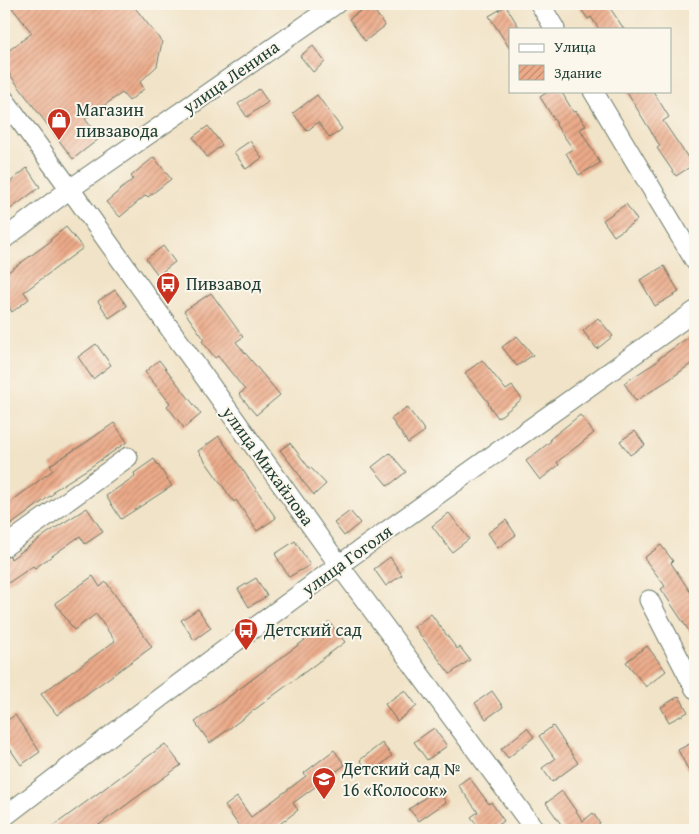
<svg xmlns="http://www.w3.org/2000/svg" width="699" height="834" viewBox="0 0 699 834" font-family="'Gentium Book Plus',serif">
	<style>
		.building { fill: url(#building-hatch) }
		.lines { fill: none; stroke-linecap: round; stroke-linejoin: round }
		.minor-casing { stroke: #687767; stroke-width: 21 }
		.minor { stroke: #fff; stroke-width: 19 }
		.labels { text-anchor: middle; stroke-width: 4; stroke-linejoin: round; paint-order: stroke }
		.street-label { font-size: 18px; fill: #1f3d34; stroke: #fbf7ec }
		.poi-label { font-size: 18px; fill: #1f3d34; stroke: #fbf7ec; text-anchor: start }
	</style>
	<defs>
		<pattern id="building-hatch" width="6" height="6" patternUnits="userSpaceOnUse" patternTransform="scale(1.25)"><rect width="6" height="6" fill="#ecaa89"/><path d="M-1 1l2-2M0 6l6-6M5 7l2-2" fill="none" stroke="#bf8c71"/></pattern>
	</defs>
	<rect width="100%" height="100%" fill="#fbf7ec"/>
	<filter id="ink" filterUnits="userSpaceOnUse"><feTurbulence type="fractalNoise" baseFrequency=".02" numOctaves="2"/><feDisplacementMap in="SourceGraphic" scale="10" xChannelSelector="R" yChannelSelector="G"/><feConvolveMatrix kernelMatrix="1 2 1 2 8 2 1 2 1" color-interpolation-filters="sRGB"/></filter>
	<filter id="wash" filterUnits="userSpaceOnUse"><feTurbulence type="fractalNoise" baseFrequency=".0096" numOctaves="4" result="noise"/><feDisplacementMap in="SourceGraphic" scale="20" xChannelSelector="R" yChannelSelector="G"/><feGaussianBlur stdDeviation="1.12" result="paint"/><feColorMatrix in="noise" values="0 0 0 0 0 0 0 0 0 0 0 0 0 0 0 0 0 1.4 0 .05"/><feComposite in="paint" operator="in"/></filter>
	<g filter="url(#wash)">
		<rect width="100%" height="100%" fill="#f1e3c7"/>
		<g id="blocks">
			<g class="building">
				<polygon points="9,4 132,4 162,42 157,66 140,82 144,89 129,101 122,93 85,119 100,138 73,159 4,67 4,54 32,33"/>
				<polygon points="370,4 385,26 365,41 349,19"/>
				<polygon points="577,4 610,4 608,5 624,29 599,29 591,17 588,19"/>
				<polygon points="506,6 520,29 510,29 510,49 489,16"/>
				<polygon points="313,46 325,62 313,72 300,56"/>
				<polygon points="259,89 268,102 247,117 238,104"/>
				<polygon points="549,91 561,91 574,113 576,111 586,126 580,129 600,163 579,175 566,153 573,149 556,125 557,124 540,97"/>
				<polygon points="626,91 653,91 669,117 663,121 693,165 676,176 657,148 660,146"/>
				<polygon points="317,95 342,129 330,138 318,122 307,131 293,113"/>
				<polygon points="208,126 222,145 207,157 193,137"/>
				<polygon points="250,141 262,158 246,169 234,152"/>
				<polygon points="154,157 171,179 148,197 146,195 120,217 106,202 133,179 131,176"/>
				<polygon points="27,168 40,187 4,214 4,187"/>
				<polygon points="626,204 637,220 614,236 603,220"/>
				<polygon points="66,227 83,248 24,292 29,299 12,312 4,300 4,275 51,241 50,240"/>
				<polygon points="163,246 175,262 158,275 146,259"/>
				<polygon points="664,266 679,292 655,306 640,280"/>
				<polygon points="115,290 127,306 109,318 98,301"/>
				<polygon points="211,293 243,337 236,342 280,395 256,415 239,394 245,390 218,356 215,358 202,341 204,339 184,311"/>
				<polygon points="598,318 613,336 597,349 583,331"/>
				<polygon points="695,332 695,361 670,379 636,401 624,383 658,361 657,360"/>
				<polygon points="517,336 533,355 517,366 502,347"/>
				<polygon points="96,344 111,365 93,379 78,357"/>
				<polygon points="159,360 201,414 184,428 167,406 170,403 145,372"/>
				<polygon points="482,360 506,390 512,386 522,399 498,418 488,404 489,403 465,373"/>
				<polygon points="407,407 425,431 408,443 391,419"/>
				<polygon points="580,415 594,433 557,462 559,465 540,480 526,461 551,441 550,439"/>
				<polygon points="114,423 127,442 89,468 53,491 54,493 4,530 4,507 53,470 50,465 85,443"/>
				<polygon points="635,431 645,445 630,455 620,441"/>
				<polygon points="219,436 276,518 257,531 236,500 234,502 198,451"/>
				<polygon points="290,443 310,469 311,468 326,484 314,495 300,478 301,477 280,450"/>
				<polygon points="390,453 406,472 388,486 372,467"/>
				<polygon points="154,459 172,486 121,519 106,496 135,476 134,473"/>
				<polygon points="87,508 103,532 85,544 80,536 35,568 33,566 4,586 4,558 10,556 11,559 52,530"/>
				<polygon points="350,511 360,523 344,536 334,523"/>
				<polygon points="449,513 469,539 452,552 432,526"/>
				<polygon points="506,520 516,535 498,548 488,533"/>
				<polygon points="295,541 310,565 289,577 275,554"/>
				<polygon points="661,545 673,561 671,563 695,599 695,640 661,589 665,586 644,558"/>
				<polygon points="390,557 402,575 386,586 374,569"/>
				<polygon points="93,576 100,587 106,582 152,647 57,715 41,694 115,641 96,614 74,630 55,603"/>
				<polygon points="256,578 267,596 249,607 238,589"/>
				<polygon points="198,609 211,628 194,640 181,620"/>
				<polygon points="431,614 457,649 460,647 470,660 450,674 414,627"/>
				<polygon points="329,622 345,642 210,743 195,722"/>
				<polygon points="647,646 666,671 646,687 626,662"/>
				<polygon points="405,690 417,706 397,721 385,704"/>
				<polygon points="492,691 503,707 486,719 475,703"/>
				<polygon points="679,696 688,712 669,722 661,707"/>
				<polygon points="15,715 40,752 21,765 4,740 4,723"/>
				<polygon points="553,726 578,763 552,782 542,768 555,759 539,736"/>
				<polygon points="434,728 447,746 427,760 414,742"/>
				<polygon points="527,728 534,737 508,758 501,749"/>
				<polygon points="695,741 695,783 678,750"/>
				<polygon points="382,743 392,756 371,773 360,760"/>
				<polygon points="165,744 181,765 92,830 48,830"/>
				<polygon points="334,750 345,765 293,803 298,810 272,830 233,830 239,826 225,806 237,797 251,817 306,776 304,773"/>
				<polygon points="469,777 489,804 491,802 504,821 491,830 481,830 471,817 478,812 458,785"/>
				<polygon points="437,789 446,802 419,821 409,809"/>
				<polygon points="562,791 583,821 593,813 600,823 590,830 565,830 546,803"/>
			</g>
		</g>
	</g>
	<g filter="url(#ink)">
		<use href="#blocks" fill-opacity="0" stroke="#687767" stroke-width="1"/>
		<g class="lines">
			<g class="minor-casing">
				<g id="minor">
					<polyline points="540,4 555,29"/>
					<polyline points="593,91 695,261"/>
					<polyline points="4,99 70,189 339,565 535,830"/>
					<polyline points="4,239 70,189 336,4"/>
					<polyline points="4,547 128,457"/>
					<polyline points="649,600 695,689"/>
					<polyline points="4,817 161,697 339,565 695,311"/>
				</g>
			</g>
			<use href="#minor" class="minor"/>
		</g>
	</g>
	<defs>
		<g id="shop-pin" transform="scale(1.25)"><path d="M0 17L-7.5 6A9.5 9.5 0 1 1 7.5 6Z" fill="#c8321e" stroke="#fbf7ec"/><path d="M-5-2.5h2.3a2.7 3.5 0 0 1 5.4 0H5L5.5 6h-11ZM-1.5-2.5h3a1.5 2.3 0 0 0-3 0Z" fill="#fff"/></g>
		<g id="bus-pin" transform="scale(1.25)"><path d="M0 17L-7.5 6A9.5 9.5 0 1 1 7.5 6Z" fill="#c8321e" stroke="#fbf7ec"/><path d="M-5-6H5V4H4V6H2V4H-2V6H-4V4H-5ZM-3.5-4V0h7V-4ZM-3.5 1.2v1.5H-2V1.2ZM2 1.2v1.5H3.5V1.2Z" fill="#fff"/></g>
		<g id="school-pin" transform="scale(1.25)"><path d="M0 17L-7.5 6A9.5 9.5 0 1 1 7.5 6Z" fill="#c8321e" stroke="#fbf7ec"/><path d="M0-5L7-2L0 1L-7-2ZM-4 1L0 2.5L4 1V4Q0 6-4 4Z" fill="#fff"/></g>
	</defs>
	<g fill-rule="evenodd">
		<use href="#shop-pin" x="59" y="120"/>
		<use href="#bus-pin" x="168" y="284"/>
		<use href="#bus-pin" x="246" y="630"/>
		<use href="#school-pin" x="324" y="779"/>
	</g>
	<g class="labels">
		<g class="street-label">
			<text transform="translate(231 77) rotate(-35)" y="6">улица Ленина</text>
			<text transform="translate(268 466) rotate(54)" y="6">улица Михайлова</text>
			<text transform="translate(347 560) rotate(-36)" y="6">улица Гоголя</text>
		</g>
		<g class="poi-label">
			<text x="76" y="116">Магазин<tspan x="76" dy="21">пивзавода</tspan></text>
			<text x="186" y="290">Пивзавод</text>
			<text x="264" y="636">Детский сад</text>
			<text x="342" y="775">Детский сад №<tspan x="342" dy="21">16 «Колосок»</tspan></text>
		</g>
	</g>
	<rect width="699" height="834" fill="none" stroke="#fbf7ec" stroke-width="20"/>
	<rect x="509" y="28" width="162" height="65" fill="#fbf7ec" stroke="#a3ada2"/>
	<rect x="519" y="44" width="25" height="8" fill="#ffffff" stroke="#a3ada2"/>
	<text x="554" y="52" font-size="15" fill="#1f3d34">Улица</text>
	<rect x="519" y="65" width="25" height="15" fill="url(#building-hatch)" stroke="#a3ada2"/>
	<text x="554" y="78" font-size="15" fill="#1f3d34">Здание</text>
</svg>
